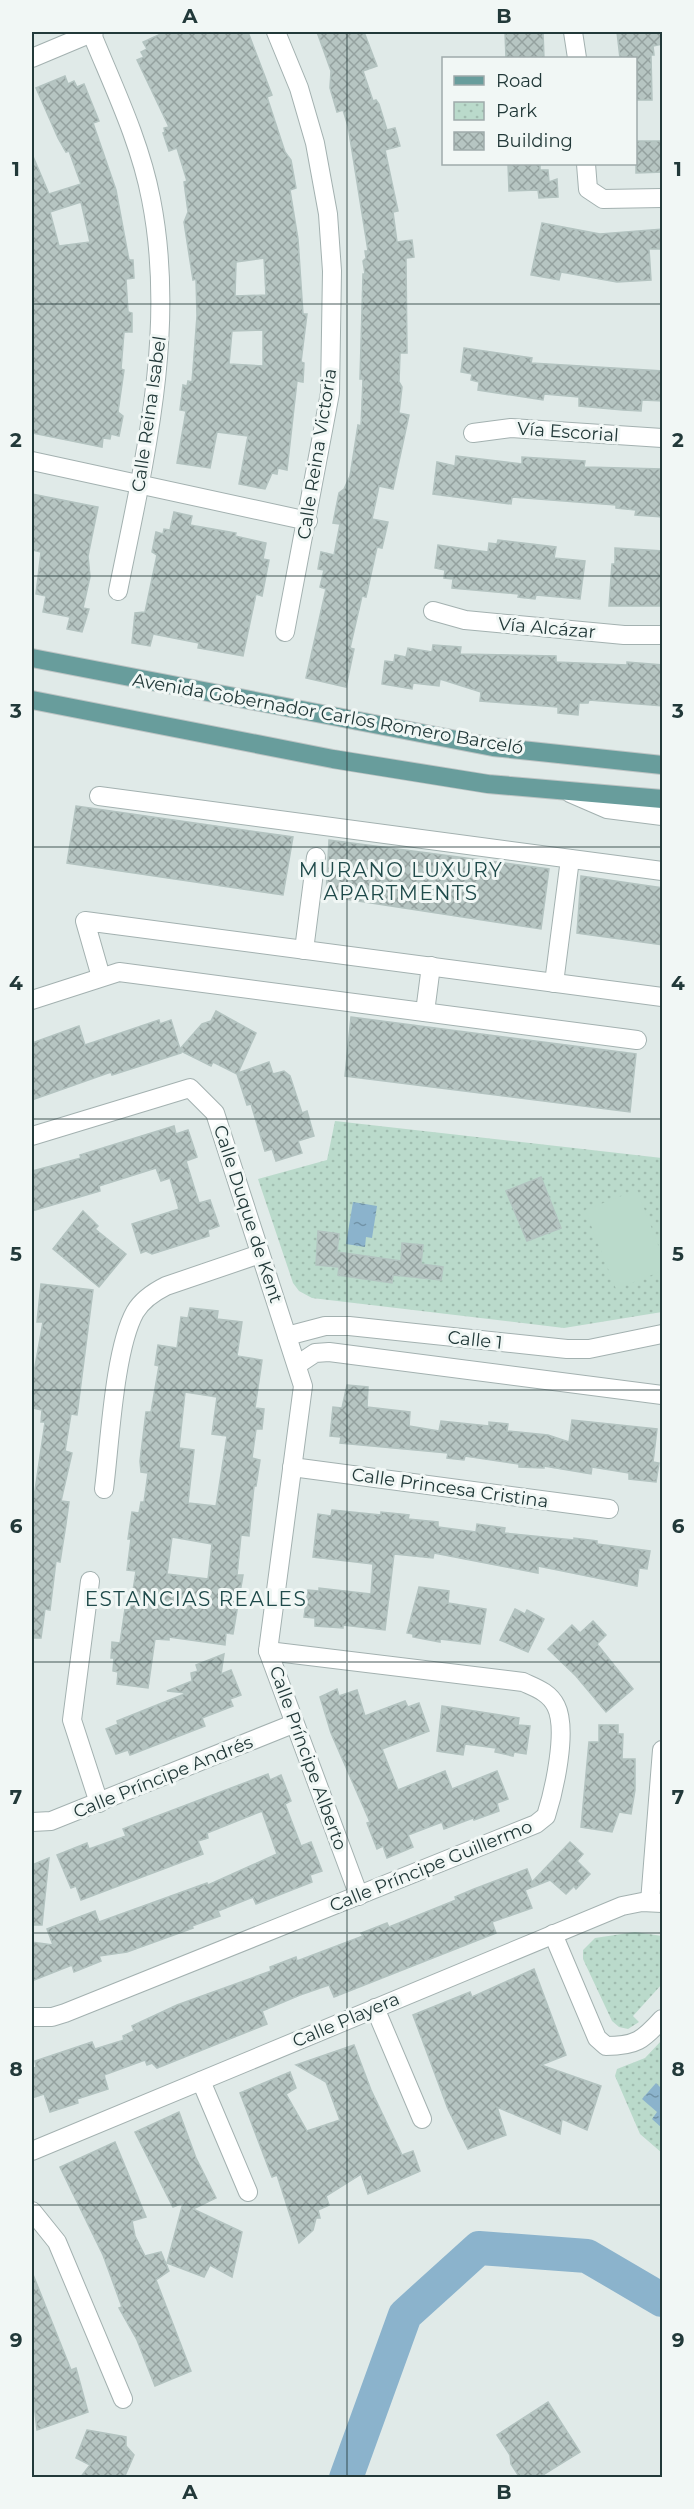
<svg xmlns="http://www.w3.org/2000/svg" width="694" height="2509" viewBox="0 0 694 2509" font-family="Montserrat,sans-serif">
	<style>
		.park { fill: url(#park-dots) }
		.garden { fill: #badacb }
		.water { fill: url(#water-ripples) }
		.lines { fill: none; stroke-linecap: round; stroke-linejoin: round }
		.river { stroke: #8bb3cc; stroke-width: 34 }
		.building { fill: url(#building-cross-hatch); stroke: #b3c3c0; stroke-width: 1.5; fill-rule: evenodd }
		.minor-casing { stroke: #a3b1b0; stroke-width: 20 }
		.major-casing { stroke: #bdc4c4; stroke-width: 20 }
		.minor { stroke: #fff; stroke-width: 18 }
		.major { stroke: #689d9c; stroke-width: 18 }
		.grid { fill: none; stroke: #223939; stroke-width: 1.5; stroke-opacity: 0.55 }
		.labels { text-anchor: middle; stroke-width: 6; stroke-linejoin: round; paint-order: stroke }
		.street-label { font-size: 18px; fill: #223939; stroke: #f1f7f5 }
		.neighbourhood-label { font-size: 20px; letter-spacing: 1.5px; fill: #1f4a4a; stroke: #f1f7f5 }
		.neatline { fill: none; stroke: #223939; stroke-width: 2 }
		.grid-label { font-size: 20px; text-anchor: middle; font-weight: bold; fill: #223939 }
	</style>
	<defs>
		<pattern id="park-dots" width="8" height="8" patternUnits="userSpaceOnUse" patternTransform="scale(1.5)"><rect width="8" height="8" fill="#badacb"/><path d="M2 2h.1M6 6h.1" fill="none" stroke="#a0bcaf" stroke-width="1.8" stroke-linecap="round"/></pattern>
		<pattern id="water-ripples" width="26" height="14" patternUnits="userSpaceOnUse" patternTransform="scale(1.5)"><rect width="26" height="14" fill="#8bb3cc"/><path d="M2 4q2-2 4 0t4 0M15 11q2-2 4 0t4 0" fill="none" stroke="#7193a7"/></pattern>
		<pattern id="building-cross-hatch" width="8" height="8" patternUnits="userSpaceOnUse" patternTransform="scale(1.5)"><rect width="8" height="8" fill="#b6c5c2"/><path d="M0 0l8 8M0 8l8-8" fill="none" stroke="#94a19f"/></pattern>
	</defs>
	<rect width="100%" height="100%" fill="#e0eae8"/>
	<g class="park">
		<polygon points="335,1121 662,1158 662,1312 564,1328 312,1298 299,1291 293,1283 258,1179 327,1160"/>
		<polygon points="635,1932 662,1936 662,1984 633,2016 639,2022 628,2029 619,2027 612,2021 583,1959 583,1950 595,1938"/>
		<polygon points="661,2041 662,2043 662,2153 640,2134 615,2076 617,2069 645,2058"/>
	</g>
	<polygon class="garden" points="637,1190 662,1255 662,1271 616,1289 585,1210"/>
	<g class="water">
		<polygon points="353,1202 377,1206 372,1238 366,1237 365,1247 346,1244"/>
		<polygon points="656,2083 662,2089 662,2128 652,2119 657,2112 642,2099"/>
	</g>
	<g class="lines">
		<polyline class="river" points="346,2478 405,2315 479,2248 587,2256 662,2300"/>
	</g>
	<g class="building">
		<path d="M165,32H248L272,95L267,97L285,152L291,160L296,188L290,190L298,239L303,314H307L301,362L304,363L303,382L297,381L287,470L278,468L277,474L272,473L265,489L239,484L248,436L217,432L210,468L177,463L186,411L180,410L183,385L187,386L188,381L192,382L197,316L196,279L193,280L184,222L188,212L184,182L187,181L177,148L169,151L163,133L165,132L164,128L169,127L137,60L144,57L141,52L147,49L143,42ZM264,258L266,295L235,296L236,262ZM263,330V366L229,364L232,331Z"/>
		<polygon points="317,32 364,32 377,66 363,71 373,101 376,100 379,104 387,130 395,128 400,146 385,150 398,211 393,212 397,242 412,240 414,257 406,258 407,353 400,353 399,382 402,387 399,413 409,415 393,489 379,486 372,519 388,522 382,548 377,547 366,597 362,596 350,648 354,649 346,687 306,678 326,589 320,587 324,570 318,569 321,552 334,555 340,524 333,523 339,493 344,489 350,476 358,425 361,426 363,379 360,379 363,274 365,274 363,261 366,258 365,251 368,251 348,126 343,110 337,112 330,88 331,71"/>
		<polygon points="505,32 543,32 544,58 506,58"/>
		<polygon points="617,32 663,32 663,44 653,46 654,55 651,55 652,100 636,100 636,58 620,58"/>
		<path d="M65,76L68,84L74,81L77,87L84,84L99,121L93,123L116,190L129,260H133L134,278L126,279L128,312L132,313V332H124L121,369L124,370L118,412L123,416L119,436L111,434L110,439L103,438L102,447L32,433V154L49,194L81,184L69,151L66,152L58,138L36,88ZM81,202L90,242L59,246L50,212Z"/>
		<polygon points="636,141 663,141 663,172 636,173"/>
		<polygon points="508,164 540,164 540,170 548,170 549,182 557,179 558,197 539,198 538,190 509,191"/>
		<polygon points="542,223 600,234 663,229 663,249 649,249 651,280 617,282 561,272 559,280 531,275"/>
		<polygon points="464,348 532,358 531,363 663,371 663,401 642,400 641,411 623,410 579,406 579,397 544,394 543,400 478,390 479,382 471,380 472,374 461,372"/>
		<polygon points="456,456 522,464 522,457 585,461 584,467 663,469 663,517 635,515 636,510 616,508 616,505 512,497 511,504 433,494 437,462 455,466"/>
		<polygon points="32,494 98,507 88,556 90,577 83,608 89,609 82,632 67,629 70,617 43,612 46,596 36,594 41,552 32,550"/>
		<polygon points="174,512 192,516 190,525 236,533 235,536 266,543 263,559 269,560 262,596 256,594 243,656 198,648 199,643 153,634 150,646 132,643 135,613 145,612 157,555 152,552 156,532 163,534 164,529 170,530"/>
		<polygon points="498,540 556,547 554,558 585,561 580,599 536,595 535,599 518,597 519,594 452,588 453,579 444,578 445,570 435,568 438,545 488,552 489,543 497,544"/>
		<polygon points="615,548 663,551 663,606 609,606 612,564 615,564"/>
		<polygon points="433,645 461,647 460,654 556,656 556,662 627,665 627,662 663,665 663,706 589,700 588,703 579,703 578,715 558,713 558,707 480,701 481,692 440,679 439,686 413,683 412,689 382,684 385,661 394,662 395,655 406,657 408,648 432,652"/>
		<polygon points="76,806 293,837 283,895 67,863"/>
		<polygon points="329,840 549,869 541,929 326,896"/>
		<polygon points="581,876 663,888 663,945 577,933"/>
		<polygon points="216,1011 256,1033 238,1073 269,1062 273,1074 284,1071 290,1076 302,1113 307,1111 314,1136 298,1141 302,1153 276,1161 272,1149 265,1151 251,1104 247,1105 237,1074 213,1062 211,1066 181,1051 181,1053 112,1075 111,1072 32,1100 32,1043 79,1026 85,1045 159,1020 160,1024 171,1020 180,1049 202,1024 211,1021"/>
		<polygon points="351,1017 636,1054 630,1112 345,1076"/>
		<polygon points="174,1126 176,1134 188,1130 197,1157 186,1161 199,1203 210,1200 219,1226 208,1230 209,1236 152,1254 146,1251 141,1253 132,1224 179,1209 170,1178 161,1181 156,1168 99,1186 100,1191 32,1211 32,1171 81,1158 80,1155"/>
		<polygon points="541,1177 561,1228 527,1241 506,1191"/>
		<polygon points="83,1211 98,1226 95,1229 126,1254 99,1287 53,1249"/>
		<polygon points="318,1231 339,1234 337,1252 401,1261 402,1243 423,1245 421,1264 443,1267 441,1280 393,1275 392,1283 338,1275 339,1267 316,1265"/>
		<polygon points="41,1284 93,1290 77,1415 71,1414 65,1451 72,1453 61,1501 69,1502 66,1524 60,1562 56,1561 50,1610 45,1609 41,1638 32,1638 32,1497 34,1497 45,1422 41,1422 42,1410 32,1408 32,1383 43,1322 37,1322"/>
		<path d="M190,1308L218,1311L217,1319L242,1322L237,1356L262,1360L255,1408L264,1409L262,1429H256L252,1458L260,1460L256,1486H254L249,1536L241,1535L237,1575H243L233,1634L226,1633L225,1645L169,1637V1640L155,1639L148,1688L117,1684L118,1672L113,1671L114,1658H111L112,1642L120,1643L125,1609L130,1610L136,1571L127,1570L131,1539H128L132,1512L139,1513L141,1502H144L148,1473L141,1472L140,1461L146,1412H151L159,1366L155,1365L158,1345L177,1348L181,1317L188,1318ZM185,1392L217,1397L212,1434L227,1436L216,1506L188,1503L194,1450L179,1448ZM172,1537L212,1544L208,1579L167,1574Z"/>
		<polygon points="347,1385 368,1387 367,1407 410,1412 409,1426 439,1431 441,1421 489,1426 489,1422 508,1424 507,1431 548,1435 569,1442 572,1420 657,1429 653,1462 659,1463 656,1482 629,1479 629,1473 592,1467 591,1474 544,1466 544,1468 519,1467 519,1464 465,1456 464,1460 447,1458 448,1453 340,1443 341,1437 330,1436 333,1407 342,1408"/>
		<polygon points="332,1510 381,1515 381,1512 409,1515 408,1519 438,1522 438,1527 476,1532 477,1524 505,1528 504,1533 574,1540 574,1538 597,1541 597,1544 650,1551 647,1569 639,1568 637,1586 538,1566 538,1573 434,1553 433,1558 394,1554 385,1630 343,1625 343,1628 315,1626 315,1618 304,1617 308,1590 319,1591 319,1588 371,1594 373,1564 313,1557 318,1514 331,1516"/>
		<polygon points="419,1587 449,1591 448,1603 486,1609 480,1644 440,1639 440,1642 413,1637 413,1634 407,1633"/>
		<polygon points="515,1609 525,1614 527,1610 544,1619 528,1652 500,1640"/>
		<polygon points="593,1621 606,1635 597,1644 633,1689 606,1712 576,1676 548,1649 572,1625 580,1633"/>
		<polygon points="224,1654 221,1674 231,1670 241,1695 230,1699 233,1706 202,1718 205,1726 130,1755 128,1750 116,1754 106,1729 118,1724 117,1721 187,1693 167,1691 192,1681 191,1673 198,1671 196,1665"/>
		<polygon points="337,1689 339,1696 357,1690 365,1716 405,1701 408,1707 419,1703 429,1731 382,1749 398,1790 445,1771 452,1789 497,1771 508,1799 497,1803 499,1811 474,1820 473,1818 444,1829 442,1822 408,1835 413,1847 387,1858 383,1846 377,1849 367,1823 370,1822 331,1733 320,1697"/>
		<polygon points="442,1706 519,1718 518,1725 530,1726 526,1754 514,1752 513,1756 495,1752 496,1748 465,1744 463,1755 437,1751"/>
		<polygon points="599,1725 618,1725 618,1734 623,1734 622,1759 635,1759 635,1790 631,1814 619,1812 612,1832 581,1827 589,1742 599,1742"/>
		<polygon points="268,1774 270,1780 281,1775 291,1801 285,1804 301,1846 311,1842 322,1871 310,1875 312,1882 256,1904 253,1897 218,1911 220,1916 192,1926 193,1928 127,1952 99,1956 101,1961 74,1972 72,1965 32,1981 32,1942 53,1945 47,1929 95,1911 99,1922 207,1883 208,1885 277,1854 262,1811 207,1833 208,1838 198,1841 203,1854 81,1900 76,1886 71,1888 57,1855 87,1843 89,1849 126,1836 123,1829"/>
		<polygon points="570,1842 583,1854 577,1861 590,1874 576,1889 574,1886 566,1894 550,1880 525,1890 532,1908 492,1922 496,1933 334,1997 329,1985 300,1995 262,2011 267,2024 157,2068 152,2063 147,2065 145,2060 104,2075 108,2089 77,2099 78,2103 50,2112 44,2094 32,2098 32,2069 36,2067 35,2061 92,2042 95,2049 124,2040 123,2036 134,2031 132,2026 177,2005 271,1971 270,1967 296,1957 297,1961 363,1936 361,1933 387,1923 389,1927 456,1900 455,1897 474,1889 527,1869 532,1882"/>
		<polygon points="49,1858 42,1925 32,1925 32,1865"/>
		<polygon points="534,1969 566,2055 541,2065 601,2086 587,2130 562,2119 560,2134 497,2107 506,2135 468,2149 448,2109 413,2015 470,1992 472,1997"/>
		<polygon points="354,2045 371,2090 402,2155 413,2151 420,2171 368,2194 361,2174 326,2196 329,2205 318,2210 320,2218 316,2218 313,2230 299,2243 277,2175 272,2177 240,2093 290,2072 296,2088 286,2094 307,2131 340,2120 326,2082 296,2065"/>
		<polygon points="179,2112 196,2158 216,2198 193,2209 242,2232 232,2277 210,2265 204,2277 167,2263 183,2203 173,2207 135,2132"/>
		<polygon points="115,2142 146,2217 132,2221 135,2236 145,2256 161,2252 169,2271 156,2280 191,2371 155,2386 137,2340 119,2308 122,2307 103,2255 60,2167"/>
		<polygon points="32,2272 71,2370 76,2368 88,2412 37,2430 32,2387"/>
		<polygon points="548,2402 580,2452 538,2478 520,2478 511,2464 510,2455 497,2435"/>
		<polygon points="87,2430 126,2437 126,2446 134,2455 124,2478 80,2478 90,2465 76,2458"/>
	</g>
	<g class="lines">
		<g class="minor-casing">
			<g id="minor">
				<path d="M91,32C113,86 140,141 151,199C177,331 144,462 118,591"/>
				<polyline points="276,32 299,88 315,143 328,214 332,271 330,393 285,632"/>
				<polyline points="573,32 577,58"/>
				<polyline points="32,58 94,32"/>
				<polyline points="586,164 588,189 603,199 662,198"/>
				<polyline points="473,433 511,428 662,438"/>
				<polyline points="32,461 308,521"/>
				<polyline points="433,611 465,620 624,635 662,635"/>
				<polyline points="570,793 607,809 662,816"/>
				<polyline points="99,796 662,871"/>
				<polyline points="304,950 316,857"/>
				<polyline points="101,977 85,921 662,997"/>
				<polyline points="554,983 570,859"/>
				<polyline points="32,1000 119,972 637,1040"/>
				<polyline points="425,1012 431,966"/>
				<polyline points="32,1136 190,1088 215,1113 303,1386 268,1651 359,1896"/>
				<polyline points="287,1336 325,1326 349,1326 567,1349 589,1349 662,1334"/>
				<polyline points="297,1365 315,1353 329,1352 662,1395"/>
				<polyline points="292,1467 609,1509"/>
				<path d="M104,1489C110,1443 114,1350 135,1312C142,1300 154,1292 166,1286L260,1254"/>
				<polyline points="90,1581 72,1720 99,1803"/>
				<polyline points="32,1822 51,1821 293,1724"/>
				<polyline points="650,1902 662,1750"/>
				<path d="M553,1934L597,2038L606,2046C636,2046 643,2040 662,2019"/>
				<polyline points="375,2008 422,2119"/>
				<path d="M32,2017H52L65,2013L536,1824L546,1816C554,1791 568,1730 556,1706C549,1692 536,1688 523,1682L268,1651"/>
				<polyline points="201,2081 248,2192"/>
				<polyline points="32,2151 622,1906 642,1902 662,1903"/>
				<polyline points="32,2211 57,2242 123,2399"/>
			</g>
		</g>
		<g class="major-casing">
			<g id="major">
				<polyline points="32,658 493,747 662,765"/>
				<polyline points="32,700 333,759 488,784 662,799"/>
			</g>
		</g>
		<use href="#minor" class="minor"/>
		<use href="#major" class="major"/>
	</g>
	<path class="grid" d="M347,32V2478M32,304H662M32,576H662M32,847H662M32,1119H662M32,1390H662M32,1662H662M32,1933H662M32,2205H662"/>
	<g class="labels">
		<g class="street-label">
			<text transform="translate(149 414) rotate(-82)" y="6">Calle Reina Isabel</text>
			<text transform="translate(568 432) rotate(4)" y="6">Vía Escorial</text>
			<text transform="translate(317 454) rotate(-81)" y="6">Calle Reina Victoria</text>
			<text transform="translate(547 628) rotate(5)" y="6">Vía Alcázar</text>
			<text transform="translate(328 714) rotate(10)" y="6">Avenida Gobernador Carlos Romero Barceló</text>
			<text transform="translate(248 1214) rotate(72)" y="6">Calle Duque de Kent</text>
			<text transform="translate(475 1340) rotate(6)" y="6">Calle 1</text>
			<text transform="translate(450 1488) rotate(8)" y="6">Calle Princesa Cristina</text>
			<text transform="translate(308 1758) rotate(70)" y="6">Calle Príncipe Alberto</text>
			<text transform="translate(163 1777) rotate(-22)" y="6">Calle Príncipe Andrés</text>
			<text transform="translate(431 1866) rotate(-22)" y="6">Calle Príncipe Guillermo</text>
			<text transform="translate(346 2020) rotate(-23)" y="6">Calle Playera</text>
		</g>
		<g class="neighbourhood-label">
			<text x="401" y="877">MURANO LUXURY<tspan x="401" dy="23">APARTMENTS</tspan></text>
			<text x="196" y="1606">ESTANCIAS REALES</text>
		</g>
	</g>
	<rect width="694" height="2509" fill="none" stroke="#f1f7f5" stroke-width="66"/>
	<rect x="442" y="57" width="195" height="108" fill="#f1f7f5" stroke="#9eabaa" stroke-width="1.5"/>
	<rect x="454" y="76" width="30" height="9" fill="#689d9c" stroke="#9eabaa" stroke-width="1.5"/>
	<text x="496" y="87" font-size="18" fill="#223939">Road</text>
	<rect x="454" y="102" width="30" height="18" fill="url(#park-dots)" stroke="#9eabaa" stroke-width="1.5"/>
	<text x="496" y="117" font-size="18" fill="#223939">Park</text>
	<rect x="454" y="132" width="30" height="18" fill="url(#building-cross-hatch)" stroke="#9eabaa" stroke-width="1.5"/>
	<text x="496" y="147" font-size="18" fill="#223939">Building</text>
	<rect x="33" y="33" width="628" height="2443" class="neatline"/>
	<g class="grid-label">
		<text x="190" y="23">A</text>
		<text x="504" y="23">B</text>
		<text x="16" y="176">1</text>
		<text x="678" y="176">1</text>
		<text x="16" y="447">2</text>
		<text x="678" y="447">2</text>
		<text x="16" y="718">3</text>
		<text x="678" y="718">3</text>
		<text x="16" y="990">4</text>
		<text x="678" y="990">4</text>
		<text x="16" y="1261">5</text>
		<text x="678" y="1261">5</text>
		<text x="16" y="1533">6</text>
		<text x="678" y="1533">6</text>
		<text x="16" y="1804">7</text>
		<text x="678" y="1804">7</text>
		<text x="16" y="2076">8</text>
		<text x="678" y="2076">8</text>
		<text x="16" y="2347">9</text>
		<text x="678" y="2347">9</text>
		<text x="190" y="2499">A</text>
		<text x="504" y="2499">B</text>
	</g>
</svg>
